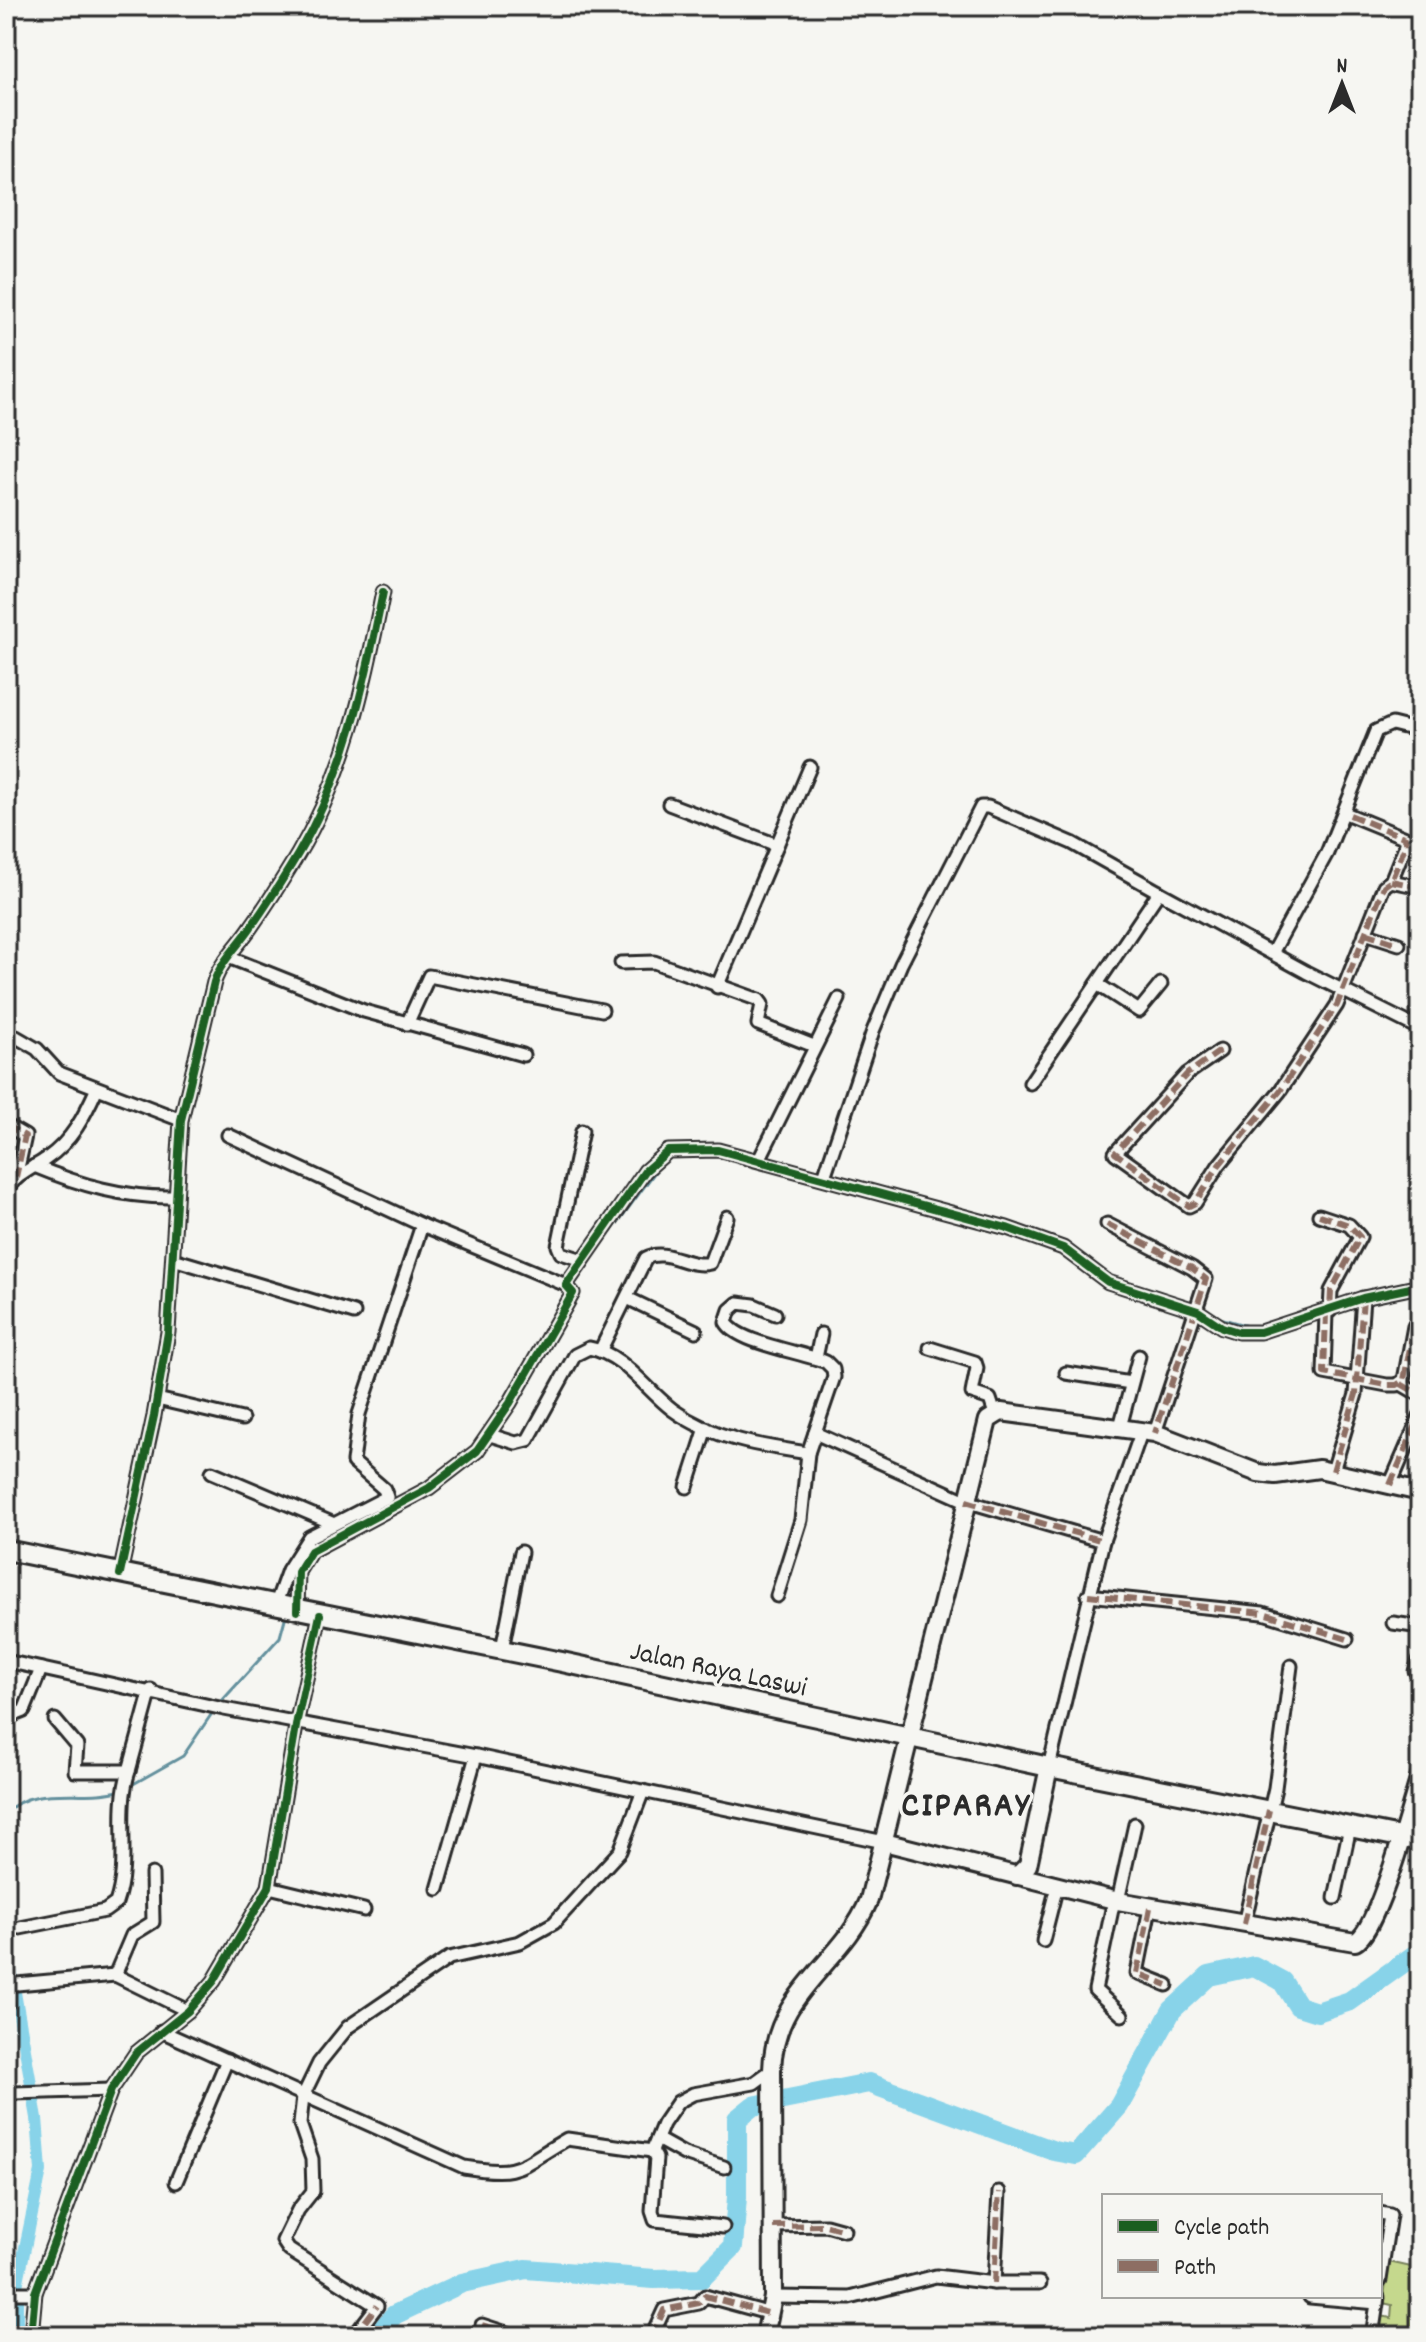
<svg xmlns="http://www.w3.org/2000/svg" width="1426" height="2342" viewBox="0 0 1426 2342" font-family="Dekko,sans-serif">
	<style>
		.green { fill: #c5d88d; stroke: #78825c; stroke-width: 2 }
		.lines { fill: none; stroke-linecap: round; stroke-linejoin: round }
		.stream { stroke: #63909d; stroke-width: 3 }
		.canal { stroke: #88d3e9; stroke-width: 12 }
		.river { stroke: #88d3e9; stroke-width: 20 }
		.street-casing { stroke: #2b2b2b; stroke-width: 17 }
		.secondary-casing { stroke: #2b2b2b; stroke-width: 22 }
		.primary-casing { stroke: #2b2b2b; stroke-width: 24 }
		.street { stroke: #f6f6f2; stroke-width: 11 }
		.secondary { stroke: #f6f6f2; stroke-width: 16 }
		.primary { stroke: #f6f6f2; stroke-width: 18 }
		.quiet { stroke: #8d6e63; stroke-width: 6; stroke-dasharray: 12 6; stroke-linecap: butt }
		.cycleway-casing { stroke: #f6f6f2; stroke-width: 13 }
		.cycleway { stroke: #1b5e20; stroke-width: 8 }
		.labels { text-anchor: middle; stroke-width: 7; stroke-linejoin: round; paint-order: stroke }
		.street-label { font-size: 28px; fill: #2b2b2b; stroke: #f6f6f2 }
		.district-label { font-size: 36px; font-weight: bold; letter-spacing: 2px; fill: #2b2b2b; stroke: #f6f6f2 }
	</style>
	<rect width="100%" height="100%" fill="#f6f6f2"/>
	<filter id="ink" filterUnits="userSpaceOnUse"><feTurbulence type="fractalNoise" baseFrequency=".0125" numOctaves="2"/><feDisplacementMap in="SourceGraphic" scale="16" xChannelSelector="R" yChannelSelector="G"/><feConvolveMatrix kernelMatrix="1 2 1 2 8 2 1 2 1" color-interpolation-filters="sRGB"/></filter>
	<g filter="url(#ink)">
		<polygon class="green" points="1389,2262 1420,2269 1420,2336 1378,2336 1380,2316 1391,2318 1392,2305 1383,2303"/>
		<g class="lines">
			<g class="stream">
				<polyline points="582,1271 660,1165 674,1155"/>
				<polyline points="1089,1274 1102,1284"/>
				<polyline points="1216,1317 1251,1327"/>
				<polyline points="538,1343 566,1294"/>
				<polyline points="460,1457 476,1444"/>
				<polyline points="408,1493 438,1474"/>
				<polyline points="289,1599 293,1579"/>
				<polyline points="220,1703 280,1637 286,1615"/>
				<polyline points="128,1787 183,1756 215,1709"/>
				<path d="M6,1813C33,1782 85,1802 121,1790"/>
			</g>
			<polyline class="canal" points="6,1941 37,2118 41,2171 17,2286 17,2336"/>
			<polyline class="river" points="377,2336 394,2315 462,2283 526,2269 654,2279 702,2278 733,2247 737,2197 737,2119 753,2106 869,2083 1054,2151 1076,2155 1119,2106 1172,2010 1209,1976 1254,1966 1282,1981 1298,2006 1317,2012 1350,2001 1420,1951"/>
			<g class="street-casing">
				<g id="street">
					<polyline points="669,804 777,845"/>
					<polyline points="1391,881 1420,887"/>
					<polyline points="1365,933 1399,944"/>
					<polyline points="1272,953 1327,853 1376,731 1392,724 1420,731"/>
					<polyline points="228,957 364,1011 523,1055"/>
					<polyline points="621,963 654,962 759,1000 762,1004 758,1024 814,1046"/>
					<polyline points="1097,984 1139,1011 1161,984"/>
					<polyline points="717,987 810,767"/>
					<polyline points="407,1024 429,976 602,1010"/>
					<polyline points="6,1031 37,1049 59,1073 181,1120"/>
					<polyline points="1220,1051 1187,1074 1115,1153 1189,1206 1195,1203 1219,1165 1280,1091 1337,1005 1384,886 1391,881 1406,844 1406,838 1345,813"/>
					<polyline points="1030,1083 1159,892 1306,972 1420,1029"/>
					<polyline points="6,1125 25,1136 16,1177"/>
					<polyline points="582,1131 558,1246 561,1253 583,1260"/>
					<polyline points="228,1135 422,1225 359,1414 353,1462 384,1489 387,1497 309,1537 288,1570 275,1606"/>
					<polyline points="759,1160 839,999"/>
					<path d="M34,1166C80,1185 124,1198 174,1197"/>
					<polyline points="824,1177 873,1031 901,964 981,807 988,807 1072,843 1159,892"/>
					<path d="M6,1190C16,1175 31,1169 46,1159C72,1141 84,1117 97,1088"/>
					<polyline points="1319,1215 1349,1225 1360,1237 1331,1291 1330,1311"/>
					<polyline points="1107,1224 1192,1268 1206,1279 1155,1433"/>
					<polyline points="422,1225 566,1285"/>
					<polyline points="173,1259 354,1313"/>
					<polyline points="627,1298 696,1331"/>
					<polyline points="1326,1313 1324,1373 1387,1385 1397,1385 1404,1380 1414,1326"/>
					<path d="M775,1314L754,1305L738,1303L730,1310L726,1322C737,1343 802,1352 826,1362L833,1369L834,1377L808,1453L801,1520L777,1596"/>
					<polyline points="930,1348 975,1362 977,1368 972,1393 990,1399 995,1414"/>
					<path d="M600,1351L646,1258C667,1247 688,1269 710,1263L727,1217"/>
					<polyline points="816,1358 821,1334"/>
					<polyline points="1066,1373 1131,1383"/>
					<polyline points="1401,1384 1420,1395"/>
					<polyline points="157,1399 242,1419"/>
					<polyline points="1120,1427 1139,1356"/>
					<polyline points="815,1433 966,1501 1103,1541"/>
					<path d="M490,1435L516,1443L528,1440L575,1355L589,1348C624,1354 646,1390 673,1410C713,1439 761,1446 808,1453"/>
					<polyline points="1333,1471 1356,1394 1363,1298"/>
					<polyline points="212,1472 332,1523"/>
					<polyline points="1390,1485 1420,1416"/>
					<polyline points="687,1487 706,1428"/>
					<path d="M120,1574L154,1416L168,1332L181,1120L214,982C221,961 239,945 251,927C268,903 283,879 298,854C346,773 365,684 383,592"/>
					<polyline points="1088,1595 1263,1613 1347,1639"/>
					<polyline points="297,1611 298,1572 311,1551 429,1488 477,1451 510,1403 573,1293 566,1285 645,1171 668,1151 718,1150 1007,1228 1063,1248 1108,1282 1198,1311 1222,1327 1238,1332 1260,1332 1363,1298 1420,1286"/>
					<polyline points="1393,1623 1420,1627"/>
					<polyline points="502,1649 521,1552"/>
					<polyline points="6,1661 224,1709 476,1756 884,1842"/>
					<polyline points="1415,1671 1420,1658"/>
					<polyline points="6,1718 24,1711 41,1669"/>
					<polyline points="55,1720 77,1746 75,1771 129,1771 151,1690"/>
					<polyline points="1049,1767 1103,1541 1142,1430"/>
					<polyline points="152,1874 153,1922 132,1935 115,1975 188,2011"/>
					<polyline points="269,1887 364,1910"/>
					<polyline points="438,1889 476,1756"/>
					<polyline points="1335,1898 1350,1827"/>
					<polyline points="1114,1900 1095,1990 1122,2015"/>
					<polyline points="1118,1901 1135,1824"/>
					<polyline points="1150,1908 1137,1973 1167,1985"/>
					<polyline points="1244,1924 1275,1788 1291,1666"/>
					<path d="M20,1928L105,1911L116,1903C131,1860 115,1813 129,1771"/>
					<polyline points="1043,1941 1057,1886"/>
					<polyline points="6,1985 115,1975"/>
					<polyline points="6,2004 7,2004"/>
					<path d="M161,2031L464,2167C522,2177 519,2166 567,2139L652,2151L663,2124L678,2102L693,2094L754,2083L772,2070"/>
					<polyline points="6,2087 14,2093 111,2090"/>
					<polyline points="657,2139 684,2154 724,2167"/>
					<polyline points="652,2151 656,2158 652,2211 655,2220 723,2227"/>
					<polyline points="176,2182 227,2060"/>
					<polyline points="1380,2213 1390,2215 1380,2280"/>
					<polyline points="773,2226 826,2225 844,2230"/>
					<polyline points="994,2283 999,2192"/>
					<polyline points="6,2293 35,2293"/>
					<polyline points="773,2297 850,2298 936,2276 994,2283 1040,2283"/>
					<polyline points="1310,2297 1377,2303"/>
					<polyline points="482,2325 516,2336"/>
					<polyline points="31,2336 35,2293 111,2090 136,2053 188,2011 214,1981 269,1887 297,1720 320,1615"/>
					<polyline points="354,2336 377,2306 289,2250 283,2241 298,2210 313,2191 312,2159 300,2124 303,2096 319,2063 348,2027 449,1958 520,1942 554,1923 620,1851 643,1791"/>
					<polyline points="652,2336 664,2310 699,2303 705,2296 771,2314"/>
					<polyline points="1372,2336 1378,2297"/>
				</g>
			</g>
			<g class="secondary-casing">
				<g id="secondary">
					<path d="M884,1842L1118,1901L1355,1942C1378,1931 1411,1805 1420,1776"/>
					<polyline points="1017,1876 1028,1865 1049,1767"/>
					<path d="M765,2336L773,2297L772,2070C774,1990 842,1965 869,1900L988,1420L1001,1412L1155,1433L1258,1473L1275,1475L1319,1469L1420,1492"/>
				</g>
			</g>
			<g class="primary-casing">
				<polyline id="primary" points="6,1550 562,1662 1049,1767 1420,1841"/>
			</g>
			<use href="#street" class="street"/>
			<use href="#secondary" class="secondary"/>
			<use href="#primary" class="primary"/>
			<g class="quiet">
				<polyline points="1391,881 1420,887"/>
				<polyline points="1365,933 1399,944"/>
				<polyline points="1220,1051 1187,1074 1115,1153 1189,1206 1195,1203 1219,1165 1280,1091 1337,1005 1384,886 1391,881 1406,844 1406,838 1345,813"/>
				<polyline points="6,1125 25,1136 16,1177"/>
				<polyline points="1319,1215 1349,1225 1360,1237 1331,1291 1330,1311"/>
				<polyline points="1107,1224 1192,1268 1206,1279 1155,1433"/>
				<polyline points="1326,1313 1324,1373 1387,1385 1397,1385 1404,1380 1414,1326"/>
				<polyline points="1401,1384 1420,1395"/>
				<polyline points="1333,1471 1356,1394 1363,1298"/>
				<polyline points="1390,1485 1420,1416"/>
				<polyline points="966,1501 1103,1541"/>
				<polyline points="1088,1595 1263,1613 1347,1639"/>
				<polyline points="1415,1671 1420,1658"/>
				<polyline points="1150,1908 1137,1973 1167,1985"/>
				<polyline points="1244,1924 1269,1810"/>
				<polyline points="6,2004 7,2004"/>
				<polyline points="773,2226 826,2225 844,2230"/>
				<polyline points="994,2283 999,2192"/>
				<polyline points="482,2325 516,2336"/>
				<polyline points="354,2336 377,2306"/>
				<polyline points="652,2336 664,2310 699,2303 705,2296 771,2314"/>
			</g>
			<g class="cycleway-casing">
				<g id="cycleway">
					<path d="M120,1574L154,1416L168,1332L181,1120L214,982C221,961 239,945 251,927C268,903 283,879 298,854C346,773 365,684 383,592"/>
					<polyline points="297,1611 298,1572 311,1551 429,1488 477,1451 510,1403 573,1293 566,1285 645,1171 668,1151 718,1150 1007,1228 1063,1248 1108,1282 1198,1311 1222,1327 1238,1332 1260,1332 1363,1298 1420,1286"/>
					<polyline points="31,2336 35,2293 111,2090 136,2053 188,2011 214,1981 269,1887 297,1720 320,1615"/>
				</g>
			</g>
			<use href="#cycleway" class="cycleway"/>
		</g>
	</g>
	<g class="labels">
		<g class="street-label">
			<text transform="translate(719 1667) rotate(12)" y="10">Jalan Raya Laswi</text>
		</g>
		<g class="district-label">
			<text x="966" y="1815">CIPARAY</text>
		</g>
	</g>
	<rect width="1426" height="2342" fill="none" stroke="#f6f6f2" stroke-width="32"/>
	<rect x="16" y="16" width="1394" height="2310" fill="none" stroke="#2b2b2b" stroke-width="3" filter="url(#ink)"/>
	<rect x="1102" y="2194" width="280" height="104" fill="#f6f6f2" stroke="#a5a5a2" stroke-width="2"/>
	<rect x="1118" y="2220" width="40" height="12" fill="#1b5e20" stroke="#a5a5a2" stroke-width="2"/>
	<text x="1174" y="2234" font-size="24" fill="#2b2b2b">Cycle path</text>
	<rect x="1118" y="2260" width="40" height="12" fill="#8d6e63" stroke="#a5a5a2" stroke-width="2"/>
	<text x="1174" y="2274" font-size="24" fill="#2b2b2b">Path</text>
	<g transform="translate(1342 84)" stroke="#f6f6f2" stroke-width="6" paint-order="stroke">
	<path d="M0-6L14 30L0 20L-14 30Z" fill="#2b2b2b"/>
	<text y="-12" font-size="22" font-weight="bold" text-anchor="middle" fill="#2b2b2b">N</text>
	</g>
</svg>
